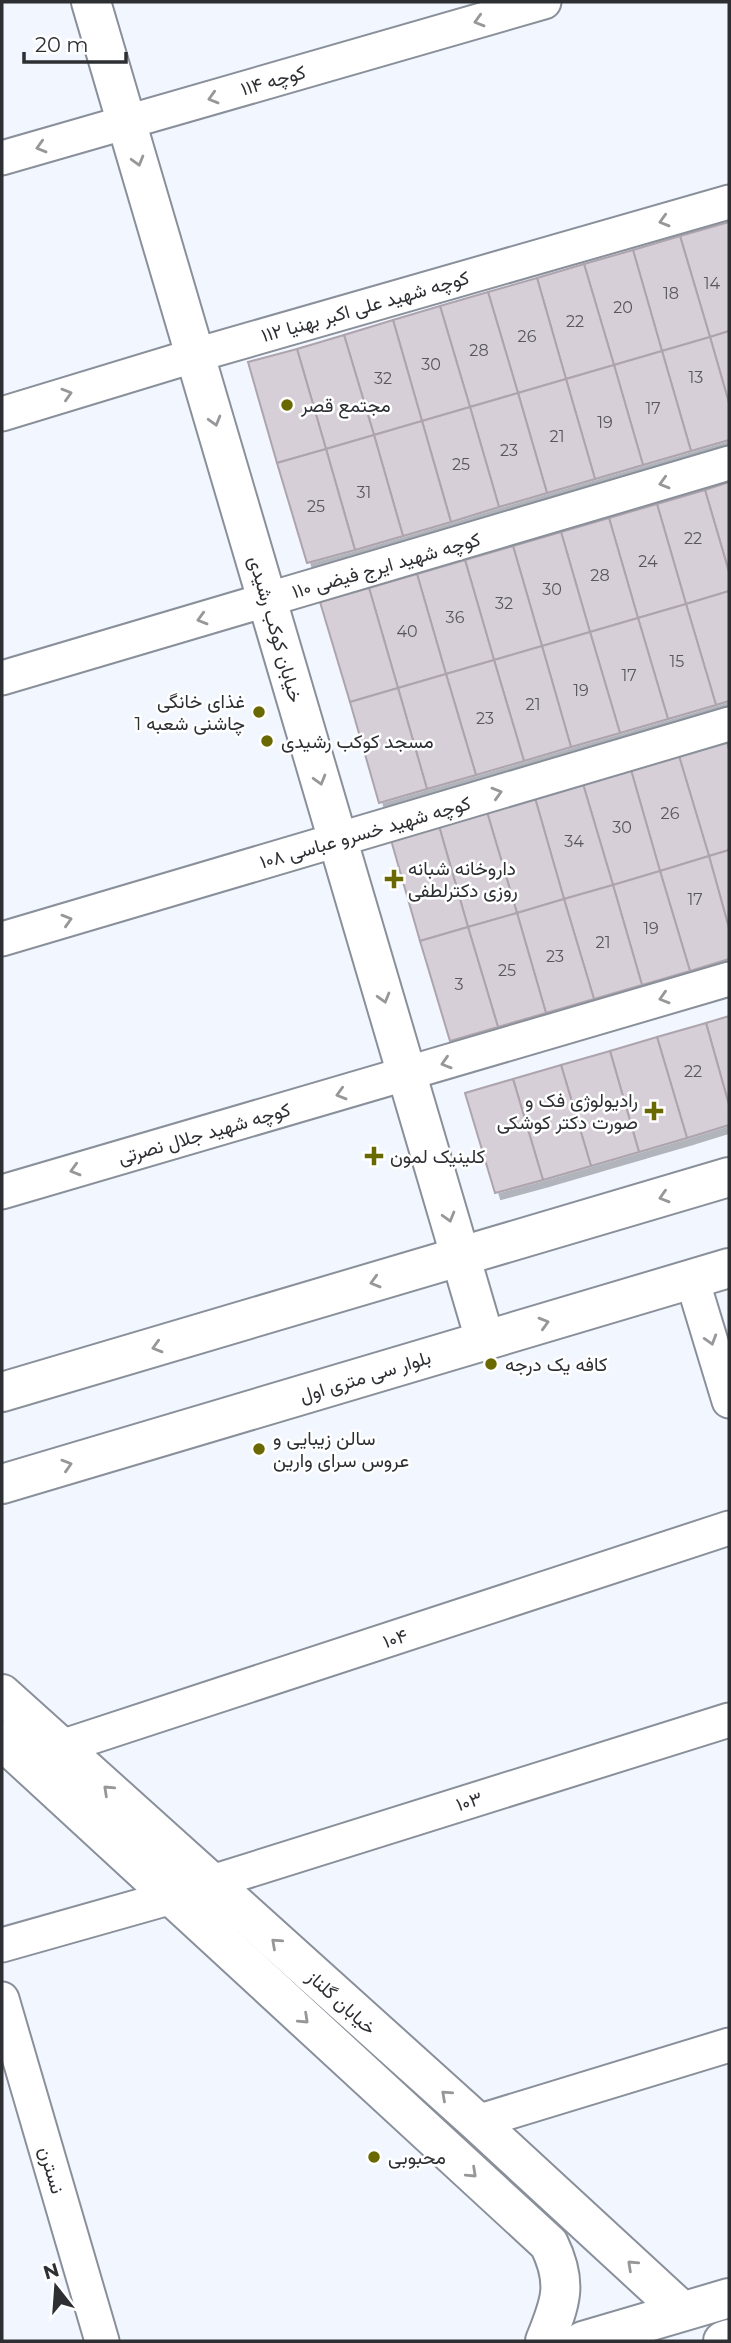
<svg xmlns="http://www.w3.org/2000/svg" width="731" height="2343" viewBox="0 0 731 2343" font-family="Montserrat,Vazirmatn,sans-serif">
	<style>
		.building { fill: #d7cfd8; stroke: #ada4ad; stroke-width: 2; filter: url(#shadow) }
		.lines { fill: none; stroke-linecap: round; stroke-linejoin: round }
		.street-casing { stroke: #8a909a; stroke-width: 37 }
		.secondary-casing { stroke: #8a909a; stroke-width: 42 }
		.street { stroke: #fff; stroke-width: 33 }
		.secondary { stroke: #fff; stroke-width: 38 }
		.oneway { stroke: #969799 }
		.poi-dot { fill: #6a6801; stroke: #fff; stroke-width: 2.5 }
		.labels { text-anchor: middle; stroke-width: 5; stroke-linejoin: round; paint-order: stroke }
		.number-label { font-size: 16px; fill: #58575c }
		.street-label { font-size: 19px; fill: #2d2f33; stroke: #fff }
		.poi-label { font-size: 19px; fill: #2d2f33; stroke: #fff; text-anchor: start }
	</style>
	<defs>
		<filter id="shadow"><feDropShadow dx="6" dy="6" stdDeviation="0" flood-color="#0004"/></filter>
	</defs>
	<rect width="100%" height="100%" fill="#f1f6ff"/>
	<g class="building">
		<polygon points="729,222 729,331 710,337 680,236"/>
		<polygon points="680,236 710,337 662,351 633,250"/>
		<polygon points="633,250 662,351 614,365 584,264"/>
		<polygon points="584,264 614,365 566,379 537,278"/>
		<polygon points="537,278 566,379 518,393 488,292"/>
		<polygon points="488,292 518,393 470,407 440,306"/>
		<polygon points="440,306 470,407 422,421 393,320"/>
		<polygon points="393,320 422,421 374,435 344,335"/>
		<polygon points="729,331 729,403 710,337"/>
		<polygon points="344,335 374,435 326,449 297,349"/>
		<polygon points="710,337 729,403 729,440 691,451 662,351"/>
		<polygon points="297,349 326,449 277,463 248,362"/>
		<polygon points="662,351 691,451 643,465 614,365"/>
		<polygon points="614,365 643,465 595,479 566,379"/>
		<polygon points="566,379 595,479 547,493 518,393"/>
		<polygon points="518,393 547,493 499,507 470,407"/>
		<polygon points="470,407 499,507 451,522 422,421"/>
		<polygon points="422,421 451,522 403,536 374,435"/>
		<polygon points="374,435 403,536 355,550 326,449"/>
		<polygon points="326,449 355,550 307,563 277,463"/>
		<polygon points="729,482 729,572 705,490"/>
		<polygon points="705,490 729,572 729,591 686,604 657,504"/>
		<polygon points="657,504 686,604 638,618 609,518"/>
		<polygon points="609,518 638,618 590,632 561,532"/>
		<polygon points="561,532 590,632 542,646 513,546"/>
		<polygon points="513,546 542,646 494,660 465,560"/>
		<polygon points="465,560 494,660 446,674 417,574"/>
		<polygon points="417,574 446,674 398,688 369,588"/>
		<polygon points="369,588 398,688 350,702 320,602"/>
		<polygon points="729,591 729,701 716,705 686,604"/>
		<polygon points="686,604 716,705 668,719 638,618"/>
		<polygon points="638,618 668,719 620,733 590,632"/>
		<polygon points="590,632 620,733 571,747 542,646"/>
		<polygon points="542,646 571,747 524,761 494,660"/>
		<polygon points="494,660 524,761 476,775 446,674"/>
		<polygon points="446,674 476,775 427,789 398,688"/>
		<polygon points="398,688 427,789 379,803 350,702"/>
		<polygon points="727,742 729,749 729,850 709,856 679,756"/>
		<polygon points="679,756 709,856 660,871 631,770"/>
		<polygon points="631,770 660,871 613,885 583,784"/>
		<polygon points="583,784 613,885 564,899 535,798"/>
		<polygon points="535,798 564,899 517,913 487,812"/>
		<polygon points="487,812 517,913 468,927 439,826"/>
		<polygon points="439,826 468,927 420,941 391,840"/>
		<polygon points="729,850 729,928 709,856"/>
		<polygon points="709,856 729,928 729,959 690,971 660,871"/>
		<polygon points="660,871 690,971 642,985 613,885"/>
		<polygon points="613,885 642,985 594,999 564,899"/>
		<polygon points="564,899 594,999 546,1013 517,913"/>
		<polygon points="517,913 546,1013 498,1027 468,927"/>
		<polygon points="468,927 498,1027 450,1041 420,941"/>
		<polygon points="729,1016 729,1105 706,1023"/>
		<polygon points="706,1023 729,1105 729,1125 687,1138 657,1037"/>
		<polygon points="657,1037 687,1138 639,1152 610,1051"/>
		<polygon points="610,1051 639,1152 591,1166 561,1065"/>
		<polygon points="561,1065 591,1166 543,1180 513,1079"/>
		<polygon points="513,1079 543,1180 495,1193 465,1093"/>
	</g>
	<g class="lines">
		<g class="street-casing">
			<g id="street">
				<polyline points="2,158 544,2"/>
				<polyline points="2,414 196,355 729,202"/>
				<polyline points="2,678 729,463"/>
				<polyline points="2,939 729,724"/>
				<polyline points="2,1192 729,979"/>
				<polyline points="692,1279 729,1401"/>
				<polyline points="61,1747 729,1528"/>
				<polyline points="2,1945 172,1897 209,1883 729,1720"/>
				<polyline points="2,1999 102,2341"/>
				<polyline points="477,2122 729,2045"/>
			</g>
		</g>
		<g class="secondary-casing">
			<g id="secondary">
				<polyline points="91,2 485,1340"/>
				<polyline points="2,1392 729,1177"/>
				<polyline points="2,1484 729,1268"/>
				<polyline points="2,1694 477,2122 682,2311"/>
				<path d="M2,1740L549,2244C568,2283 561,2302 545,2341"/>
				<polyline points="583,2341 729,2298"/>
				<polyline points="723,2341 729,2339"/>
			</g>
		</g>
		<use href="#street" class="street"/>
		<use href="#secondary" class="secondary"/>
	</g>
	<defs><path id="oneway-chevron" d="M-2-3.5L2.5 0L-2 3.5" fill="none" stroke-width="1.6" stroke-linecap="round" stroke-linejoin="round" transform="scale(1.75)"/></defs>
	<g class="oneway">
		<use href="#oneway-chevron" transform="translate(479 21) rotate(164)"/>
		<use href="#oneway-chevron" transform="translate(213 98) rotate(164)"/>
		<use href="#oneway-chevron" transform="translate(41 147) rotate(164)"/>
		<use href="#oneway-chevron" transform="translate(138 161) rotate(74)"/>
		<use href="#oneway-chevron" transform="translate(664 221) rotate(164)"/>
		<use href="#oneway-chevron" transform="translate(67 394) rotate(-17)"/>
		<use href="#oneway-chevron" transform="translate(215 421) rotate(74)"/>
		<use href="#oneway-chevron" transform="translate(664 483) rotate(164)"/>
		<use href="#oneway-chevron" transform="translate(202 619) rotate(164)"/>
		<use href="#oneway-chevron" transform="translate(320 780) rotate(74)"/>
		<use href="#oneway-chevron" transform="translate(497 793) rotate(-16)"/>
		<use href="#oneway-chevron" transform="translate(67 920) rotate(-17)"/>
		<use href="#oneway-chevron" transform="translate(384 998) rotate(74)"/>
		<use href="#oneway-chevron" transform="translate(664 998) rotate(163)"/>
		<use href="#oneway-chevron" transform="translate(446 1063) rotate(163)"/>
		<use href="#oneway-chevron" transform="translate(341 1094) rotate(164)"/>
		<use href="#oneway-chevron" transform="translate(75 1170) rotate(164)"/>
		<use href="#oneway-chevron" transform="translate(664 1197) rotate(163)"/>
		<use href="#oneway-chevron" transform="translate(449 1217) rotate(74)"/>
		<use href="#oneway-chevron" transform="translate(375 1282) rotate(164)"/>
		<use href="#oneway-chevron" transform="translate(544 1323) rotate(-16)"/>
		<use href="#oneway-chevron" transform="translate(711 1340) rotate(73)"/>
		<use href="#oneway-chevron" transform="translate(157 1347) rotate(164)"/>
		<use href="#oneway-chevron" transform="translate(67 1465) rotate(-17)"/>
		<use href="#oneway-chevron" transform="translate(108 1790) rotate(-137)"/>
		<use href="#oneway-chevron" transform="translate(276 1943) rotate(-138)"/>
		<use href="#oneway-chevron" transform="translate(304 2019) rotate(43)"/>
		<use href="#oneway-chevron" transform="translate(446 2095) rotate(-138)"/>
		<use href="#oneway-chevron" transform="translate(472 2173) rotate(43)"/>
		<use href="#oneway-chevron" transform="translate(632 2265) rotate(-137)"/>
	</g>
	<g class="poi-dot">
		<circle cx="287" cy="405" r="7"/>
		<circle cx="259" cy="712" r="7"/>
		<circle cx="267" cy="741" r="7"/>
		<path d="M390.5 868.5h7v7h7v7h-7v7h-7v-7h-7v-7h7z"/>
		<path d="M650.5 1100.5h7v7h7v7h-7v7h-7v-7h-7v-7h7z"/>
		<path d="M370.5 1145.5h7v7h7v7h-7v7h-7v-7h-7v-7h7z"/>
		<circle cx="491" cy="1364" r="7"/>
		<circle cx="259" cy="1449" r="7"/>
		<circle cx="374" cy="2157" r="7"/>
	</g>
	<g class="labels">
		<g class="number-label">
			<text x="712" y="289">14</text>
			<text x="671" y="299">18</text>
			<text x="623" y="313">20</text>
			<text x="575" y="327">22</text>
			<text x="527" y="342">26</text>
			<text x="479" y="356">28</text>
			<text x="431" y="370">30</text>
			<text x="696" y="383">13</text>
			<text x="383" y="384">32</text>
			<text x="653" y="414">17</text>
			<text x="605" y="428">19</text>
			<text x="557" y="442">21</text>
			<text x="509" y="456">23</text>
			<text x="461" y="470">25</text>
			<text x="364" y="498">31</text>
			<text x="316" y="512">25</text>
			<text x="693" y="544">22</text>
			<text x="648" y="567">24</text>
			<text x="600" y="581">28</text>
			<text x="552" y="595">30</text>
			<text x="504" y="609">32</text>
			<text x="455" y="623">36</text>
			<text x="407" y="637">40</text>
			<text x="677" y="667">15</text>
			<text x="629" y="681">17</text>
			<text x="581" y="696">19</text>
			<text x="533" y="710">21</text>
			<text x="485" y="724">23</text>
			<text x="670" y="819">26</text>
			<text x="622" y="833">30</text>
			<text x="574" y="847">34</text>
			<text x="695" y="905">17</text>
			<text x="651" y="934">19</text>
			<text x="603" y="948">21</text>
			<text x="555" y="962">23</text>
			<text x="507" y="976">25</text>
			<text x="459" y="990">3</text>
			<text x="693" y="1077">22</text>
		</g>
		<g class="street-label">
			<text transform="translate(273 80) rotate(-16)" y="7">کوچه ۱۱۴</text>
			<text transform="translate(365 306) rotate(-16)" y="7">کوچه شهید علی اکبر بهنیا ۱۱۲</text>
			<text transform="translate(386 565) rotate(-16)" y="7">کوچه شهید ایرج فیضی ۱۱۰</text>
			<text transform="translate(276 629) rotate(74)" y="7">خیابان کوکب رشیدی</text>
			<text transform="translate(365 832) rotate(-16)" y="7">کوچه شهید خسرو عباسی ۱۰۸</text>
			<text transform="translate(204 1133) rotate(-16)" y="7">کوچه شهید جلال نصرتی</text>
			<text transform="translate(365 1376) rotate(-17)" y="7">بلوار سی متری اول</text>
			<text transform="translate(395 1638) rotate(-18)" y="7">۱۰۴</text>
			<text transform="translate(469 1801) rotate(-17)" y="7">۱۰۳</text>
			<text transform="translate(342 2002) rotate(42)" y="7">خیابان گلناز</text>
			<text transform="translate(52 2170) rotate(74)" y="7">نسترن</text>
		</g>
		<g class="poi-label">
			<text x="301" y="412">مجتمع قصر</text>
			<text x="245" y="708" text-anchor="end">غذای خانگی<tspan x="245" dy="22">چاشنی شعبه 1</tspan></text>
			<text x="281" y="748">مسجد کوکب رشیدی</text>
			<text x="408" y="875">داروخانه شبانه<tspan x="408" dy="22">روزی دکترلطفی</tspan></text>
			<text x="638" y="1107" text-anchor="end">رادیولوژی فک و<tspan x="638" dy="22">صورت دکتر کوشکی</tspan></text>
			<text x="390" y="1163">کلینیک لمون</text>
			<text x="505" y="1371">کافه یک درجه</text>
			<text x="273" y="1445">سالن زیبایی‌ و<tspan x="273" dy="22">عروس سرای وارین</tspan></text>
			<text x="388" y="2164">محبوبی</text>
		</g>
	</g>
	<rect width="731" height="2343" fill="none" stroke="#2d2f33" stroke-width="7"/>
	<g transform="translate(56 2287) rotate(343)" stroke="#ffffff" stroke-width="5" paint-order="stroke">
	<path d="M0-5L12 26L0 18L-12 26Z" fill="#2d2f33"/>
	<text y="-10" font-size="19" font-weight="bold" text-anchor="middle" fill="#2d2f33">N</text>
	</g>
	<path d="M24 52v10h102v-10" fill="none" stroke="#2d2f33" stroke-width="3.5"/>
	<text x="35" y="52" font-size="21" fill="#2d2f33" stroke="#ffffff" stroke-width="5" paint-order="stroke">20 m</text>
</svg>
